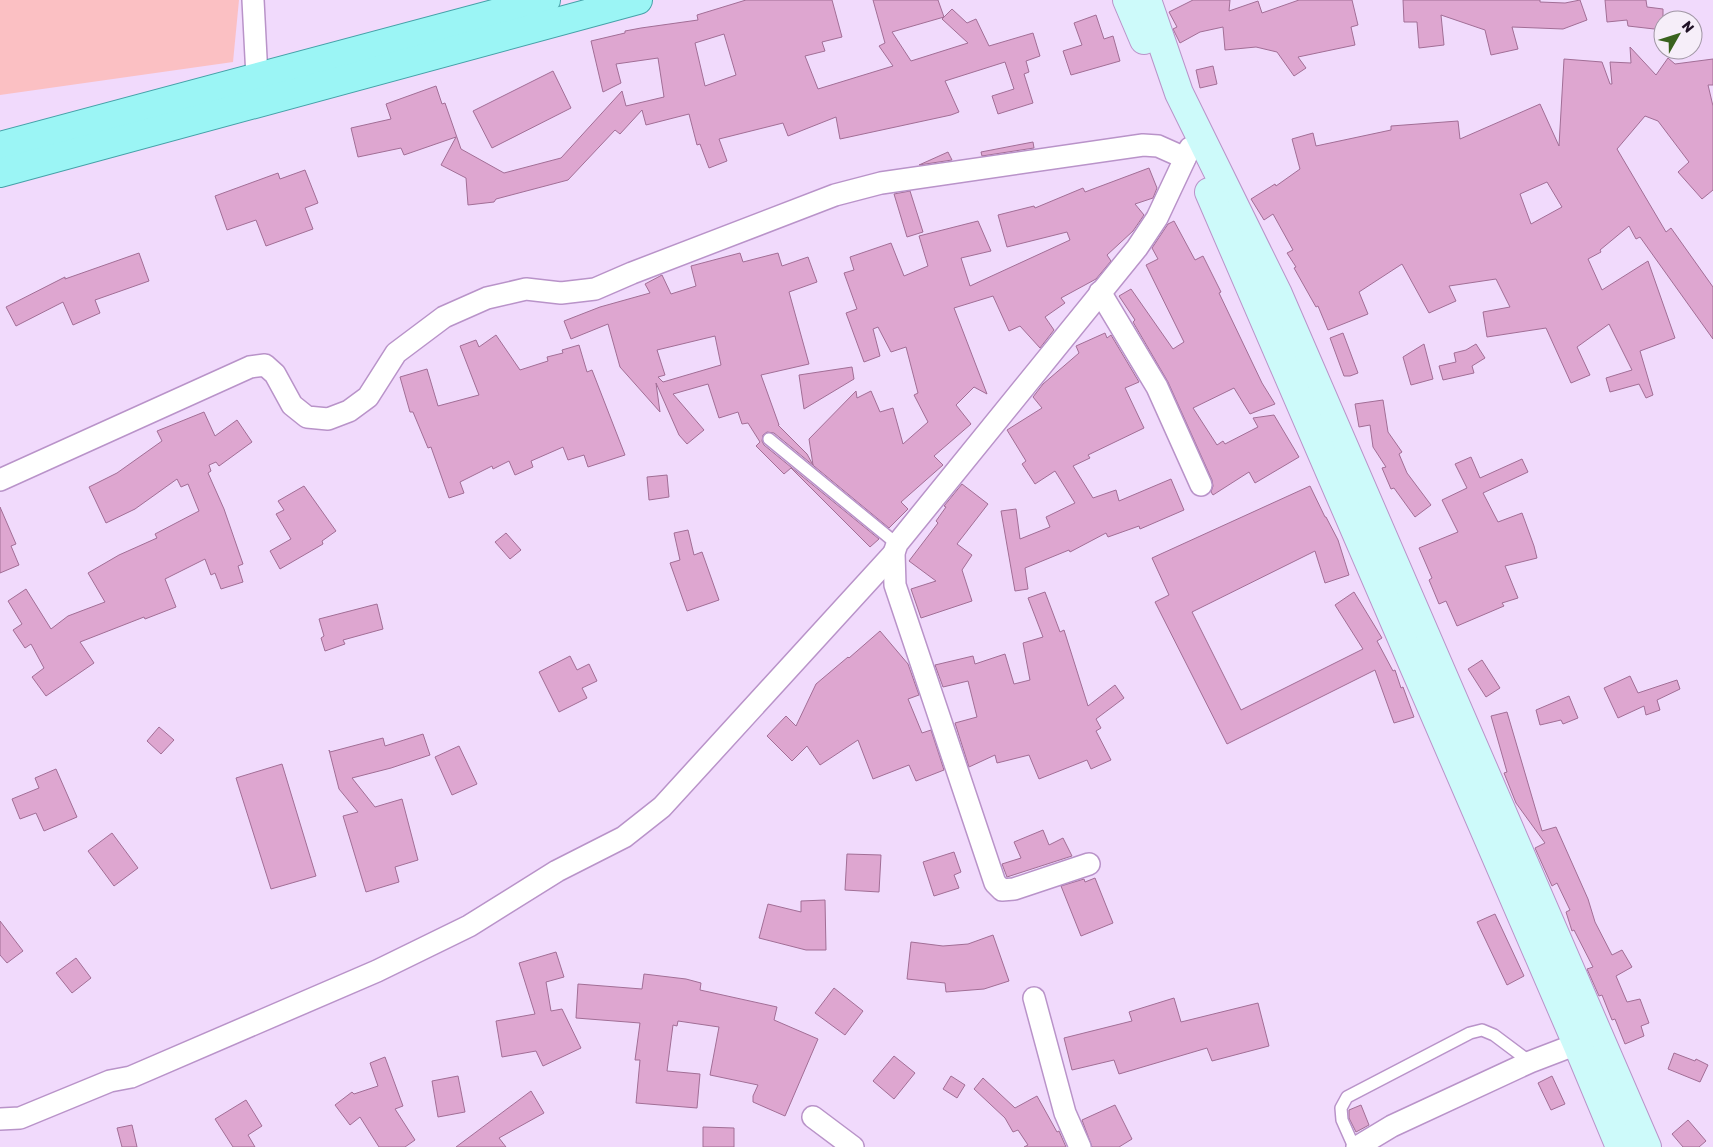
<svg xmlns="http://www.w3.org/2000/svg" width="1713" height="1147" viewBox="0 0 1713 1147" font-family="Rubik,sans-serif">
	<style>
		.green { fill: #fbc0c3 }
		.building { fill: #dea6d0; stroke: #a26e96; fill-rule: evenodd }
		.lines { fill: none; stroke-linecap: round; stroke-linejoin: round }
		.service-casing { stroke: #b993c9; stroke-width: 14 }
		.minor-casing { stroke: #b993c9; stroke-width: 24 }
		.secondary-casing { stroke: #b993c9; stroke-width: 30 }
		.primary-casing { stroke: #45a1a8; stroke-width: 30 }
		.service { stroke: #fff; stroke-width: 11 }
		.minor { stroke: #fff; stroke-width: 21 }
		.secondary { stroke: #cdfafa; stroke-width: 28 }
		.primary { stroke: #9bf5f5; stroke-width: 28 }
	</style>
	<rect width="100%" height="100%" fill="#f1dafc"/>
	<polygon class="green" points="0,0 239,0 233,62 0,95"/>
	<g class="building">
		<path d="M746,0H832L842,37L822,42L825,51L805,56L818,89L893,66L879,46L885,43L873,0H938L944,17L892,32L911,61L968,43L942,19L952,9L967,23L976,19L989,46L1033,33L1040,56L1026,61L1029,72L1024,74L1033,103L998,114L992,96L1014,89L1005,62L945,81L959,112L951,115L840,139L836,117L788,136L783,123L719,139L727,161L709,168L700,144L697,145L689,114L646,125L642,110L620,134L615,130L568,180L496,199L494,202L468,205L466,178L441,165L456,137L404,155L401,148L358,157L351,128L391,119L386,104L436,86L442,104L445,103L461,149L504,173L561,158L622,91L626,106L664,97L658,58L616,64L621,83L603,92L591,41L625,33V31L641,28L698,20L697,15ZM724,34L736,75L705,86L695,43Z"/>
		<polygon points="1193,0 1230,0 1229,11 1258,1 1262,13 1299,0 1352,0 1358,25 1351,27 1355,45 1298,57 1306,68 1294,76 1277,52 1256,47 1225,50 1223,27 1200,32 1180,43 1173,29 1177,27 1169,12"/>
		<polygon points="1403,0 1540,0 1540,2 1565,3 1580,0 1587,20 1563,29 1512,27 1518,49 1491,55 1485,30 1441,15 1444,45 1419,48 1417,22 1404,22"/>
		<polygon points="1605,0 1646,0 1647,7 1663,9 1663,30 1628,26 1627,20 1607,22"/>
		<polygon points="1096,15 1104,39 1113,36 1120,61 1071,75 1063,51 1082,45 1074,23"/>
		<path d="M1630,47L1656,75L1668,58L1675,64L1713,59V85H1708L1713,106V190L1702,199L1678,172L1689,162L1658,121L1645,116L1617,149L1666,232L1671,228L1713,287V339L1640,237L1636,239L1629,226L1600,250L1601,252L1588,259L1602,290L1648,261L1675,338L1640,351L1653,395L1646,398L1639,384L1610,392L1606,378L1632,370L1609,324L1577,347L1590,375L1571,383L1546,328L1487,337L1483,312L1510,307L1496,279L1449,286L1456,301L1429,313L1402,264L1359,292L1368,314L1328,330L1318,306L1316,307L1294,268L1296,267L1287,253L1293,250L1273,214L1264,220L1251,199L1275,184L1276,186L1300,169L1292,139L1313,133L1316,146L1391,130V126L1458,121L1460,139L1540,104L1559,146L1564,59L1602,62L1610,84H1612L1610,62L1631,63ZM1547,182L1562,207L1531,224L1520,194Z"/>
		<polygon points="1213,66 1217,84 1200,88 1196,70"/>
		<polygon points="553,71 571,108 492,148 473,111"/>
		<polygon points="1033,142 1034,148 982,156 981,152"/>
		<polygon points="948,152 952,160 919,165"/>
		<path d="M1149,168L1157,188L1153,198L1135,204L1144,215L1133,231L1107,255L1111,261L1096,279L1061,298L1065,303L1045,317L1054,330L1040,348L1020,326L1009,331L993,296L954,308L987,394L974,387L956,405L971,424L934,456L943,465L901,502L908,509L889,528L774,433L767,432L763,435L762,441L764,445L879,539L870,547L791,468L784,474L756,446L760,442L748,423L742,424L738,412L719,418L708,384L673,394L704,430L687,444L679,435L656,383L660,412L620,367L608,324L571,339L564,321L600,307L650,293L645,284L662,275L671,294L696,286L691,266L740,253L743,262L778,253L782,266L808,257L817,282L789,292L809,364L761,375L779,425H778L807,454L813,465L809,439L856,391L857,398L871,391L880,412L893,408L903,444L928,422L914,395L918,393L906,347L891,352L878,327L873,329L880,356L864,362L846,313L857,309L844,273L854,270L850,257L891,243L904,276L928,266L919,236L978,221L991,251L961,258L970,286L1070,240L1067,232L1007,247L998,215L1034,206L1035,208L1083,188L1085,192ZM715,336L721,365L663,382L658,377L665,375L657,350Z"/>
		<polygon points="305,170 318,203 305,208 313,229 266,246 256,220 227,230 215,196 278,173 280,179"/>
		<polygon points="910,191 923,232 907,237 894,194"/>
		<polygon points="1174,221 1195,260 1203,256 1221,292 1219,293 1262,383 1275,404 1250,414 1234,388 1193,408 1217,445 1223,441 1225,444 1258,427 1253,418 1274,415 1299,457 1255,483 1249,472 1213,495 1211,492 1213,486 1212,480 1168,382 1133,322 1135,320 1119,296 1131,289 1173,349 1184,342 1146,265 1158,259 1152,248 1168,224"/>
		<polygon points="139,253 149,281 95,300 100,313 73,325 63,302 16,326 6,307 65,277 65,279"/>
		<polygon points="1105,333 1107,338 1111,335 1139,382 1125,388 1144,428 1088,455 1090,458 1073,466 1093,498 1116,490 1119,501 1171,479 1184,510 1140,529 1139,526 1108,537 1106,533 1070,552 1069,550 1025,568 1028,589 1015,591 1001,511 1016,509 1020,539 1050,527 1046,517 1075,503 1055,471 1035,484 1022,464 1026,461 1007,430 1042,408 1033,397 1043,384 1079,353 1076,346"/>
		<polygon points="1343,333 1358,373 1350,376 1344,376 1330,338"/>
		<polygon points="496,335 520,370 548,361 547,357 563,353 562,350 579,345 587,372 592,370 625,455 588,467 584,455 568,460 563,447 531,461 533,467 515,475 509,461 493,469 492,466 460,482 464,493 449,498 431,447 428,448 413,412 410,412 400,377 427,369 438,406 479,395 460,346 476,340 479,347"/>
		<polygon points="1424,344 1433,379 1411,385 1403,357"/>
		<polygon points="1476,344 1485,358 1472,366 1474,373 1443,380 1439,366 1456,362 1454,353 1466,350"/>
		<polygon points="852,367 854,379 804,409 799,375"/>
		<polygon points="1383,400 1388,432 1402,452 1399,454 1407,473 1431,505 1415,517 1394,488 1391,489 1382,468 1386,467 1373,447 1370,425 1359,427 1355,404"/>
		<polygon points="204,412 215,436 237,420 252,442 219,466 216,462 209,465 211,471 208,473 224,509 243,564 238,566 243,582 221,589 215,573 211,575 205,559 165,579 176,607 145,619 144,617 80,642 94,663 46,696 32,677 44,668 31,644 25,648 13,630 22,624 8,601 26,589 51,629 68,616 105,602 88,573 119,555 157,538 155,534 199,511 188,484 181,487 177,479 135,509 106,523 89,487 117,473 162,441 157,431"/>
		<polygon points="1471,457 1480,478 1522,459 1528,472 1483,493 1498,522 1522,513 1534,546 1537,558 1505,566 1518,598 1502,603 1504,606 1457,626 1446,601 1439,604 1429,580 1432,578 1419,548 1458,532 1442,500 1467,488 1455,464"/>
		<polygon points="667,475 669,497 649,500 647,477"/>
		<polygon points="962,484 988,504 957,544 972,555 962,570 972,601 921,618 911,589 936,581 909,561 938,523 936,521 946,507 944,506"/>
		<polygon points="304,486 336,531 322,541 323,544 280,569 270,551 291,539 276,514 284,510 278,501"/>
		<polygon points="1310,486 1325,517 1326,517 1338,540 1349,575 1325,583 1315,551 1192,612 1241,710 1363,649 1335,605 1354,592 1382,638 1377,641 1393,671 1395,670 1401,688 1403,687 1414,717 1394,723 1375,670 1227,744 1155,602 1169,595 1152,558"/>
		<polygon points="0,507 16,544 11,546 19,565 0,573"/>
		<polygon points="688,530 694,555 702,552 719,600 687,611 670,563 680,560 674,533"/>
		<polygon points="506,533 521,550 510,559 495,542"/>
		<polygon points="1045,592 1060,632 1064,630 1088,706 1115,685 1124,698 1096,719 1101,728 1096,731 1111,760 1091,769 1087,760 1039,779 1029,755 997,763 995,755 969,767 955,723 977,717 968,681 943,687 935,665 973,656 975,664 1005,654 1014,684 1030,680 1023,643 1043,637 1028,598"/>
		<polygon points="377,604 383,629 343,640 345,644 325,651 321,638 324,636 319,619"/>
		<polygon points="880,631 908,664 919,695 908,699 922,733 931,730 944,770 916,781 909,765 873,779 858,740 820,765 807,746 792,761 767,736 786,716 796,726 816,684 848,657 849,658"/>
		<polygon points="570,656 577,670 589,664 597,681 582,688 587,698 559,712 539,672"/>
		<polygon points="1482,660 1500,688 1486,697 1468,669"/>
		<polygon points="1630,676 1638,693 1677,680 1680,689 1657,700 1660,710 1646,715 1644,706 1618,718 1604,688"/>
		<polygon points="1569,696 1578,718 1563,724 1561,720 1540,725 1536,710"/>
		<polygon points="1507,712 1542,831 1556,827 1588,899 1595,922 1612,955 1622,950 1632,967 1616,976 1627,1002 1640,999 1649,1023 1641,1026 1644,1036 1625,1044 1615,1019 1612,1020 1602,995 1599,996 1587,969 1593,967 1574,930 1572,931 1566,912 1570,910 1557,883 1552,886 1535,848 1545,843 1516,803 1504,773 1507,772 1491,716"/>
		<polygon points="159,727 174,740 161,754 147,741"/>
		<polygon points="423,734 430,755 391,768 352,778 375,807 402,799 418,860 395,867 399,882 366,892 343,816 358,812 339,789 329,750 330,752 383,738 385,746"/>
		<polygon points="459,746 477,784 452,795 435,757"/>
		<polygon points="282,764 316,876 271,889 236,778"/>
		<polygon points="56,769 77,817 44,831 36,813 20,819 12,799 39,788 35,778"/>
		<polygon points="1043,830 1049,845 1063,838 1072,856 1007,877 1002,864 1021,858 1014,842"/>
		<polygon points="112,833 138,868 114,886 88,851"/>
		<polygon points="954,852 961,872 954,875 959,888 934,896 923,862"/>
		<polygon points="847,854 881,855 879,892 845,890"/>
		<polygon points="1095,878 1113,923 1081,936 1061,886 1084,879 1085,882"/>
		<polygon points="825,900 826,950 806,950 759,938 768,904 801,912 801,901"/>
		<polygon points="1495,914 1524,976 1507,985 1477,922"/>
		<polygon points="0,921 23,951 7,963 0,955"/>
		<polygon points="993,935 1009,981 984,989 946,992 945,983 907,979 911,942 943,946 968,944"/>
		<polygon points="556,952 564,977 546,982 551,1011 562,1009 581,1048 543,1066 536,1051 502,1057 496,1021 535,1014 519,963"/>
		<polygon points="76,958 91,978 72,993 56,973"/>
		<polygon points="644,974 686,979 701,983 700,990 777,1007 774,1020 818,1039 785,1116 753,1102 753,1096 758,1085 710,1075 719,1027 678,1021 677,1026 673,1025 667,1071 700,1074 697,1108 636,1103 640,1060 635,1060 640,1023 576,1018 578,984 642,989"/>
		<polygon points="834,988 863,1011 845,1035 815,1013"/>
		<polygon points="1174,998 1181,1022 1258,1003 1269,1046 1212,1061 1207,1048 1119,1074 1114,1060 1072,1070 1064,1038 1132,1021 1129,1012"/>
		<polygon points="1674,1053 1695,1061 1696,1059 1708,1065 1700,1082 1668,1069"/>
		<polygon points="894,1056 915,1073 894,1099 873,1081"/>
		<polygon points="385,1057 403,1106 395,1109 415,1140 405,1147 379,1147 360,1117 350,1125 335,1105 352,1092 354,1094 378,1086 370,1063"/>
		<polygon points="458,1076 465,1112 438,1117 432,1081"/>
		<polygon points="951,1076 965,1085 957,1098 943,1089"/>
		<polygon points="1552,1076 1565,1104 1551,1110 1538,1083"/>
		<polygon points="983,1078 1015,1108 1037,1096 1057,1132 1059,1131 1066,1147 1024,1147 1028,1145 1018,1130 1013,1132 1005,1118 974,1089"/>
		<polygon points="531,1091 544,1113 499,1138 506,1147 456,1147"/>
		<polygon points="246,1100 262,1126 248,1135 255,1147 233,1147 215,1119"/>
		<polygon points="1115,1105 1132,1139 1119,1147 1092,1147 1082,1120"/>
		<polygon points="1361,1105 1369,1125 1356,1132 1349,1118 1349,1110"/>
		<polygon points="1688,1120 1706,1141 1699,1147 1683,1147 1672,1134"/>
		<polygon points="132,1125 137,1147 122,1147 117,1128"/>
		<polygon points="703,1127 734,1128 734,1147 703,1147"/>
	</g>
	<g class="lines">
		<g class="service-casing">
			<g id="service">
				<polyline points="769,439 897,544"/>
				<polyline points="1354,1147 1342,1120 1341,1108 1347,1097 1470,1033 1482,1030 1494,1035 1530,1062"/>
			</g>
		</g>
		<g class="minor-casing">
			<g id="minor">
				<polyline points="253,0 257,77"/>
				<polyline points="1100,292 1157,387 1201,485"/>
				<polyline points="0,480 250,367 265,365 275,374 292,405 307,417 328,419 349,411 368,397 396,353 444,317 487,298 526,289 561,293 595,289 632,273 835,195 881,183 1143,145 1158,146 1185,158"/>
				<polyline points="1089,864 1014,889 1002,890 995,883 895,585 894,553 897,544 1137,248 1157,218 1190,148"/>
				<polyline points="1034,998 1065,1113 1080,1147"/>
				<polyline points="813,1117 853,1147"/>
				<polyline points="0,1119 20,1118 110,1081 131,1077 377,971 469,926 557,871 624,837 662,807 894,553"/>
				<polyline points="1357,1147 1392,1126 1530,1062 1577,1044"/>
			</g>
		</g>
		<g class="secondary-casing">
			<g id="secondary">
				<polyline points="1127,0 1144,40"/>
				<polyline points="1147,0 1179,93 1278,294 1647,1147"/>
				<polyline points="1209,192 1577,1044 1620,1147"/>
			</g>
		</g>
		<g class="primary-casing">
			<g id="primary">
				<polyline points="0,146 546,0"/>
				<polyline points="0,173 638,0"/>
			</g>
		</g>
		<use href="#service" class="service"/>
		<use href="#minor" class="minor"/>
		<use href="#secondary" class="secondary"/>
		<use href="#primary" class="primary"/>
	</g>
	<g transform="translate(1678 35) rotate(51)"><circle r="24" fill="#f6eef9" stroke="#a096a4"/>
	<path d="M0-4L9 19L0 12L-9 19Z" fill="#39621e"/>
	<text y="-8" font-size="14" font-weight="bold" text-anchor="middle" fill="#1f1125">N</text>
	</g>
</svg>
